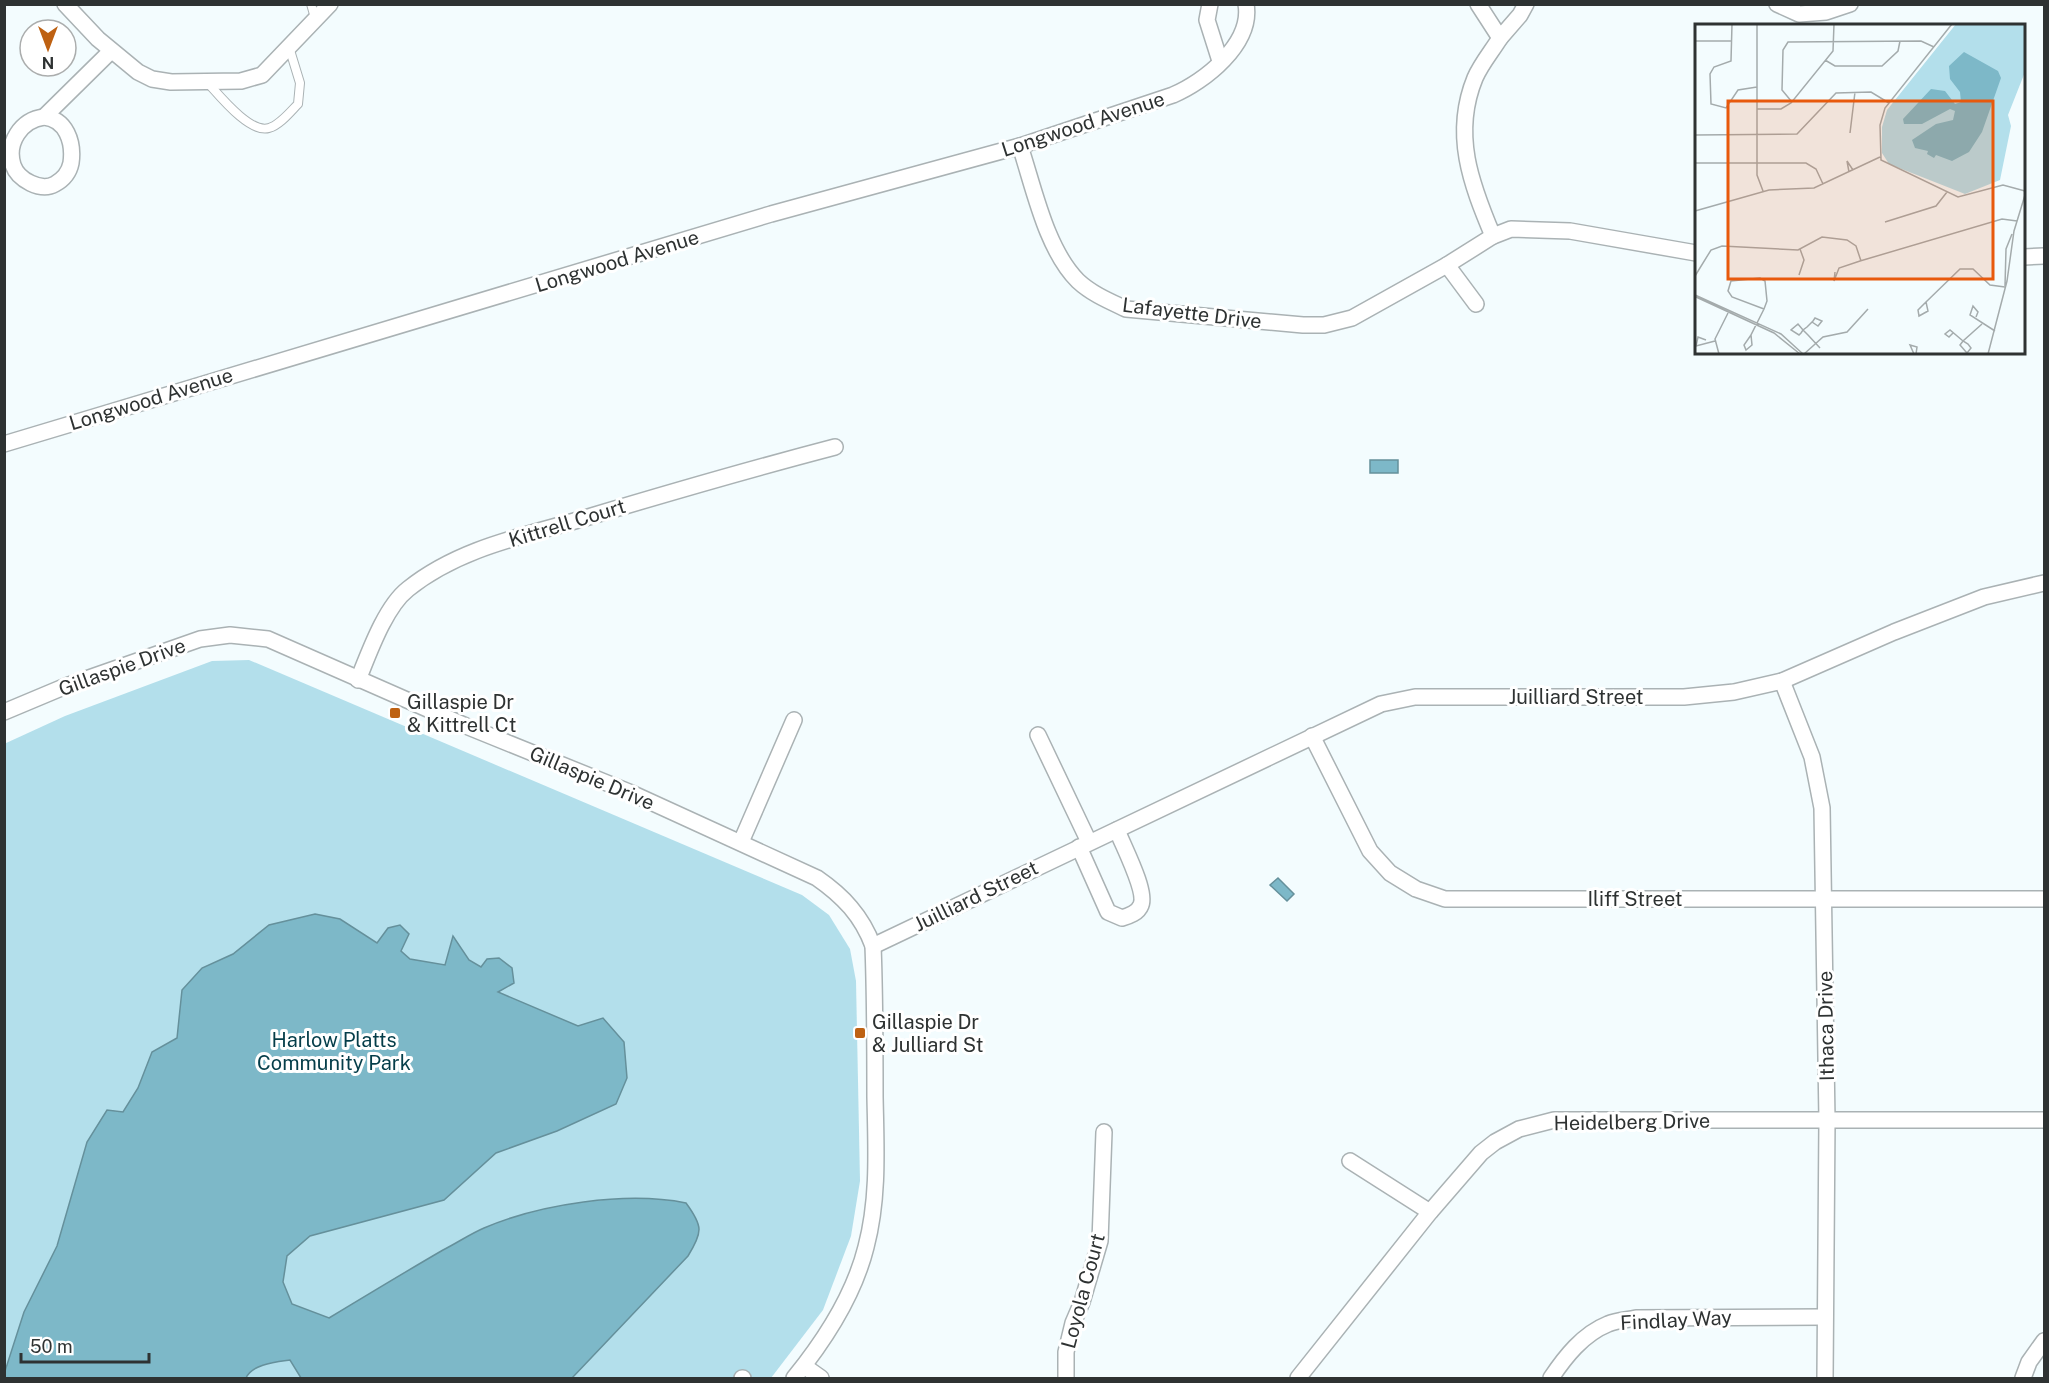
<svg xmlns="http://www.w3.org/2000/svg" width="2049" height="1383" viewBox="0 0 2049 1383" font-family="'Public Sans',sans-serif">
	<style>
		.green { fill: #b3dfeb }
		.water { fill: #7db8c8; stroke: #65909b; stroke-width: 1.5 }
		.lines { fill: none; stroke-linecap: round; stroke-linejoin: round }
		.lane-casing { stroke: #aab2b4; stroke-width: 10 }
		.street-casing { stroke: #aab2b4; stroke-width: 18 }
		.lane { stroke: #fff; stroke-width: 8 }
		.street { stroke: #fff; stroke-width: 15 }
		.poi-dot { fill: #be6112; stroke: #fff; stroke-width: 2 }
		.labels { text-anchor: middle; stroke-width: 6; stroke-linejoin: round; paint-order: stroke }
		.street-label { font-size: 20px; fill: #2e3232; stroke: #fff }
		.poi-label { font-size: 20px; fill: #2e3232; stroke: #fff; text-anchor: start }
		.park-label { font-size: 20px; fill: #043d49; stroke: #fff }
		.inset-road { fill: none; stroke: #a4abac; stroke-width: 1.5 }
		.view { fill: #e8590c; fill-opacity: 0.15; stroke: #e8590c; stroke-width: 3 }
		.inset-edge { fill: none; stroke: #2e3232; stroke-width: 3 }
	</style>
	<rect width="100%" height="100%" fill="#f3fcfe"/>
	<polygon class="green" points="249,660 802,895 829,915 850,949 856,981 860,1181 851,1236 823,1310 771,1378 5,1378 4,744 65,716 212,661"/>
	<g class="water">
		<rect x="1370" y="460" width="28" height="13"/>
		<polygon points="1278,878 1294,894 1287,901 1270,885"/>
		<path d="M315,914L340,919L377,943L388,928L400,925L409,934L401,951L410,959L445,965L453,936L469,960L481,967L487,959L499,958L512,968L514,983L498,992L578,1026L603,1018L624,1042L627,1078L616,1104L557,1131L496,1153L444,1200L310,1236L287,1256L283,1282L292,1304L329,1318C367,1295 405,1272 443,1250C457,1243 470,1234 484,1228C540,1204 626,1191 686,1203C703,1226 703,1232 688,1256L572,1378H301L290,1360C276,1362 252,1364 246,1378H5V1371L24,1312L57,1246L87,1142L107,1110L123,1112L138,1088L152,1052L177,1038L182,990L202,968L233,954L269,925Z"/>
	</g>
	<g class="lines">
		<g class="lane-casing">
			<g id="lane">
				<polyline points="311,4 315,18"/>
				<path d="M207,82C219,95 250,134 269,128C280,125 291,111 298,104L300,83L289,47"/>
			</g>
		</g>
		<g class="street-casing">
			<g id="street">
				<polyline points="65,4 98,39 138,72 152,79 171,82 241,81 262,75 330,4"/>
				<polyline points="1210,4 1207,20 1220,61"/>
				<polyline points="1478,4 1500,38 1520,15 1526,4"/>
				<polyline points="1777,4 1799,14 1826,12 1850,4"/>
				<path d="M44,117C66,119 74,142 71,163C69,173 64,179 55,184C41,192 18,180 13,165C6,143 21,120 44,117Z"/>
				<polyline points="44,117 111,51"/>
				<path d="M1020,146C1034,188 1046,249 1078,281C1092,294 1109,301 1126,309L1303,325H1324L1352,318L1447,265L1493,236L1511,229L1570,231L1696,253"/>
				<path d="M1493,236C1471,184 1452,134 1475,78C1481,64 1492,51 1500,38"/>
				<polyline points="2024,257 2044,256"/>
				<polyline points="1447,265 1476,304"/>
				<path d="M4,444L771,214L1020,146L1173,95C1204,82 1253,44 1246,4"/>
				<path d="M358,680C369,653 385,607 408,589C459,548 524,536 585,518C668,493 751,469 835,447"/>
				<polyline points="1782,681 1812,757 1822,808 1827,1120 1825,1378"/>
				<path d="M4,712L66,686L200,639L230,635L268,639L466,726L629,792L817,878C843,896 862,916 873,946C875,996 875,1046 875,1097C876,1147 879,1198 866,1247C854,1295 825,1340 794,1378"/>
				<polyline points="1038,735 1089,842"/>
				<polyline points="1312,736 1370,851 1390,873 1416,889 1445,899 2044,899"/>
				<polyline points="741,842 794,720"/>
				<path d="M1079,847L1108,912L1122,918C1129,916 1138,913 1141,905C1147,891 1123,846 1117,830"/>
				<polyline points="873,946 1381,704 1415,697 1684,697 1734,692 1782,681 1894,632 1984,597 2044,583"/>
				<polyline points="1350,1161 1430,1212"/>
				<polyline points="804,1366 821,1378"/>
				<polyline points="742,1378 743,1378"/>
				<polyline points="1066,1378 1066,1352 1073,1323 1082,1302 1100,1241 1104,1132"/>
				<polyline points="1298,1378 1430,1212 1481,1153 1495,1142 1519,1129 1554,1120 2044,1120"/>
				<path d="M1551,1378C1565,1357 1583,1334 1608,1324C1617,1320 1627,1320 1636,1318L1825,1317"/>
				<polyline points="2023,1378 2029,1362 2044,1341"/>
			</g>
		</g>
		<use href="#lane" class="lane"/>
		<use href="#street" class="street"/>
	</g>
	<g class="poi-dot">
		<rect x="389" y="707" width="12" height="12" rx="3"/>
		<rect x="854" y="1027" width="12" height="12" rx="3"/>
	</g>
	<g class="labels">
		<g class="street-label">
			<text transform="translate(1083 124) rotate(-18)" y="7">Longwood Avenue</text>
			<text transform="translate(617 261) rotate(-17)" y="7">Longwood Avenue</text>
			<text transform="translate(1192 313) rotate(7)" y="7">Lafayette Drive</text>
			<text transform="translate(151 399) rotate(-17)" y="7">Longwood Avenue</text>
			<text transform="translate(567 523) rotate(-17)" y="7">Kittrell Court</text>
			<text transform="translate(122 667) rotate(-20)" y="7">Gillaspie Drive</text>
			<text x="1576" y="704">Juilliard Street</text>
			<text transform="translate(592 778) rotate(23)" y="7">Gillaspie Drive</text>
			<text transform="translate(976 896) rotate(-26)" y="7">Juilliard Street</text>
			<text x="1635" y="906">Iliff Street</text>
			<text transform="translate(1826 1026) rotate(-91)" y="7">Ithaca Drive</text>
			<text transform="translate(1632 1122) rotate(-1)" y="7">Heidelberg Drive</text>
			<text transform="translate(1083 1291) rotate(-75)" y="7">Loyola Court</text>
			<text transform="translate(1676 1320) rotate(-3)" y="7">Findlay Way</text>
		</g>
		<g class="poi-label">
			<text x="407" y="709">Gillaspie Dr<tspan x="407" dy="23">&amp; Kittrell Ct</tspan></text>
			<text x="872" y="1029">Gillaspie Dr<tspan x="872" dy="23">&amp; Julliard St</tspan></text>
		</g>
		<g class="park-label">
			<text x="334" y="1047">Harlow Platts<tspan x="334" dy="23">Community Park</tspan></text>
		</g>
	</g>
	<g transform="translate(1695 24)">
		<rect width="330" height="330" fill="#f3fcfe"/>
		<path d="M261,0H330V48L313,91L316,102L305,156L270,170L194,140L187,129V103L192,86Z" fill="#b3dfeb"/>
		<path d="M269,28L303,47L306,54L287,108L274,128L257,137L241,131L239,134L232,130L233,127L220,124L217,116L241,100L258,96L260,87L255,85L227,100H209L208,95L236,65L250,67L260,80L266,78L265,68L255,55L254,42Z" fill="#7db8c8"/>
		<path class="inset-road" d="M37,0L36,37L19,43L15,50L16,80L31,84L43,66L62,63M62,0V151L68,167M257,0L190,84L185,101L186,136L263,173L308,161L330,167M0,17H37M130,36L140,42H187L203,27L205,17M97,78L87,66L88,26L93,18L226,17L239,23M62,85H86L96,79L138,27L139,0M155,109L160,68M0,111L102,110L141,69L176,68L194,79M0,139H111L121,145L128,160M154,148L152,137L158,146M0,187L74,166L119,164L185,133M190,198L241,182L252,168M140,248L139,257L144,244L165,237L307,195L322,197M104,251L109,236L105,225M0,252L16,226L27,222L103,226L127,213L152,216L161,222L166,237M310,262L311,225L317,210M0,271L86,310L108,330M1,273L79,309L105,330M231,278L265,245H278L295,261L310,263M231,278L233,287L224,292L223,286ZM281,293L283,288L278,282L275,291L300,307M117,298L123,302L127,297L120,294L118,297L112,303L108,306L106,309L104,311L96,306L103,300L108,306L113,311L125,324M258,309L254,313L250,310L255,306L268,317L273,320L276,324L272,329L265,321L268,317L287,300M56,311L49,321L51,326L57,321L56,311L69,285L72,277L70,257L65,254L36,257L33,267L37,273L69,285M11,316L3,313L1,322L20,317M24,330L20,315L33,289M109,330L128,313L152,308L173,285M219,330L215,321L222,323L221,330M293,330L312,257L319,207L330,171"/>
		<path class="view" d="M33,77H298V255H33Z"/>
		<rect width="330" height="330" class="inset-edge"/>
	</g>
	<rect width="2049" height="1383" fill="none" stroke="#2e3232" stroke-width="12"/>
	<g transform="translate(48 48) rotate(180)"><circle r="28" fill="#ffffff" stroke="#abadad" stroke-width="1.5"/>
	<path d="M0-4.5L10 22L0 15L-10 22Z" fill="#be6112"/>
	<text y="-9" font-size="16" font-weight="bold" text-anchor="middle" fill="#2e3232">N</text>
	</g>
	<path d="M21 1353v9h128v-9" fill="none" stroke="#2e3232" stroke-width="3"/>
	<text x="30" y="1353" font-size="18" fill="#2e3232" stroke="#ffffff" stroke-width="4.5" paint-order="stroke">50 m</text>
</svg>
